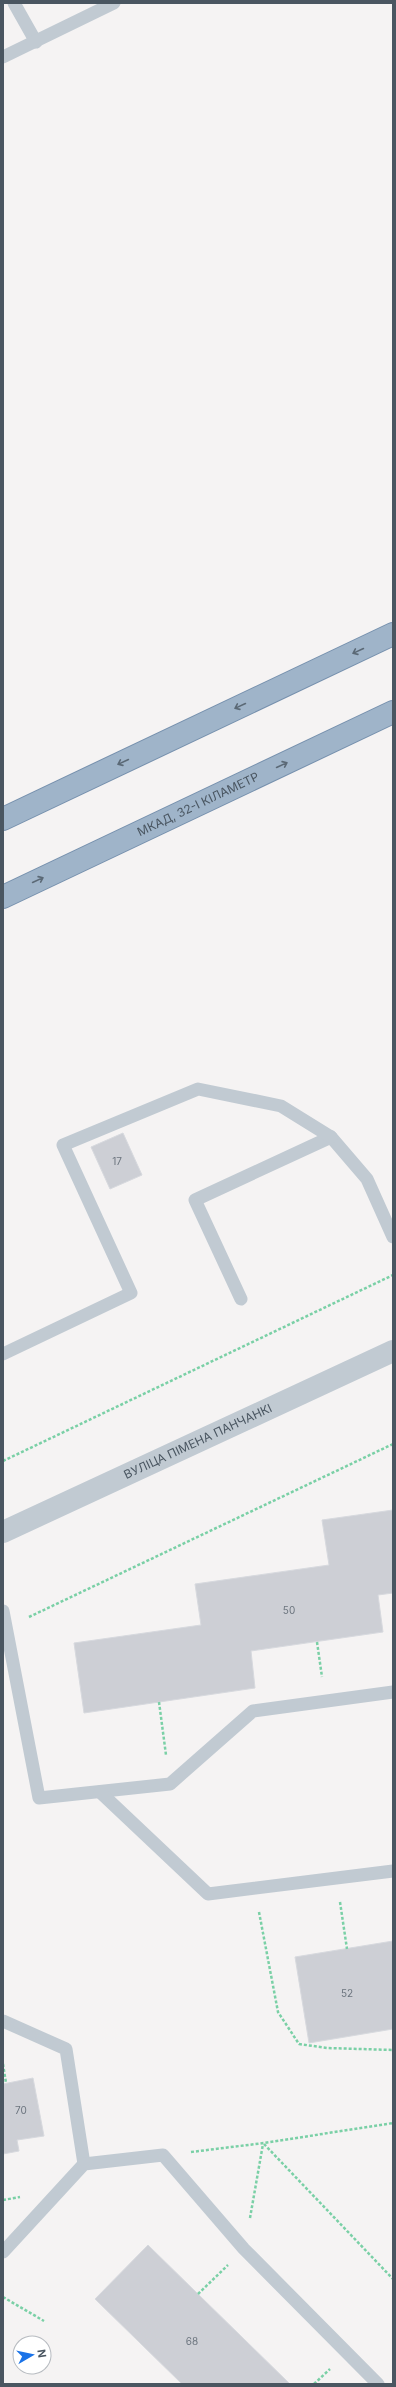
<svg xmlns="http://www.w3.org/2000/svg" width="396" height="2387" viewBox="0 0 396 2387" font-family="Inter,sans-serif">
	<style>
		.building { fill: #cdcfd5; stroke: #d7d9de }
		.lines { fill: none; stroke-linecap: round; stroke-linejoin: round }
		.trunk-casing { stroke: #7690ad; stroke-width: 24 }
		.path { stroke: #7ad0a6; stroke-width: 2.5; stroke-dasharray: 3 2; stroke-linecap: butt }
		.service { stroke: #c1cad2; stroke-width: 13 }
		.tertiary { stroke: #c1cad2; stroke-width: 22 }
		.trunk { stroke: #9fb4c9; stroke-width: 22 }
		.oneway { stroke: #5b6976 }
		.labels { text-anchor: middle; stroke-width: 3.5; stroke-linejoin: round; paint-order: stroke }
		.number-label { font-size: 10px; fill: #6b747e }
		.street-label { font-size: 12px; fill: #4a5661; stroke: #fff }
	</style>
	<rect width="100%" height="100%" fill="#f5f3f3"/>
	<g class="building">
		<polygon points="123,1133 142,1175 110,1189 91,1147"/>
		<polygon points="393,1510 393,1593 378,1595 383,1632 251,1651 255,1688 84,1713 74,1643 201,1625 195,1584 329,1565 322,1520"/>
		<polygon points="393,1941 393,2029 309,2043 295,1957"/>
		<polygon points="33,2078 44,2136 17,2140 19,2151 3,2154 3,2084"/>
		<polygon points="148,2245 198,2294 290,2384 182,2384 95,2299"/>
	</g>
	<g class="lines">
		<g class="trunk-casing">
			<g id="trunk">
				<polyline points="3,819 393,634"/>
				<path id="s2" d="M3,897L393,712"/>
			</g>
		</g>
		<g class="path">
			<polyline points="3,1461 393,1275"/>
			<polyline points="29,1617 393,1444"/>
			<polyline points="317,1642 322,1677"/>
			<polyline points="159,1702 166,1755"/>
			<polyline points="340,1902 347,1949"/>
			<polyline points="259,1912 278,2012 299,2044 327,2048 393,2050"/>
			<polyline points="3,2064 6,2083"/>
			<polyline points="264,2144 393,2279"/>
			<polyline points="191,2152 264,2143 393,2123"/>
			<polyline points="3,2200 20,2197"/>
			<polyline points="250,2218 263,2144"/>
			<polyline points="198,2294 228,2265"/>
			<polyline points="3,2297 44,2321"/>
			<polyline points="314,2384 330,2369"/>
		</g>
		<g class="service">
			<polyline points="14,3 36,42"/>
			<polyline points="3,57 114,3"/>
			<polyline points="241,1299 195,1200 331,1137 367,1179 393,1237"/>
			<polyline points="3,1354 131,1293 63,1145 198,1089 281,1106 331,1137"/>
			<polyline points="3,1611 39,1798 170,1784 253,1711 393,1692"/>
			<polyline points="100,1792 208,1894 393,1871"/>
			<polyline points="3,2021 66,2049 84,2164"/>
			<polyline points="3,2252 84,2164 163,2155 244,2249 378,2384"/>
		</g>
		<path class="tertiary" id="s1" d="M3,1532L393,1351"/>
		<use href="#trunk" class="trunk"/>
	</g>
	<defs><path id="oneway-shaft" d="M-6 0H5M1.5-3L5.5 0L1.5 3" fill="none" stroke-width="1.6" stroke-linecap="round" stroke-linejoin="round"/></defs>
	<g class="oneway">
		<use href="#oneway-shaft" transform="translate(358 651) rotate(155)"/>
		<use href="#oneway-shaft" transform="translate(240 706) rotate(155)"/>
		<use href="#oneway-shaft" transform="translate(123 762) rotate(155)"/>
		<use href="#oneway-shaft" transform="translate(282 765) rotate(-25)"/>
		<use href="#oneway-shaft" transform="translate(38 880) rotate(-25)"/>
	</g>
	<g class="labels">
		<g class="number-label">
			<text x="117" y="1165">17</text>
			<text x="289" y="1614">50</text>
			<text x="347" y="1997">52</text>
			<text x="21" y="2114">70</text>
			<text x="192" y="2345">68</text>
		</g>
		<g class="street-label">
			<text dy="4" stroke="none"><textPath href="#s2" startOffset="216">МКАД, 32-І КІЛАМЕТР</textPath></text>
			<text dy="4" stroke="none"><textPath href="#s1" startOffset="215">ВУЛІЦА ПІМЕНА ПАНЧАНКІ</textPath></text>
		</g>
	</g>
	<rect width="396" height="2387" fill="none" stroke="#4a5661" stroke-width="8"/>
	<g transform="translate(32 2355) rotate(81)"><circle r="19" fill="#ffffff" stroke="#b7bbc0"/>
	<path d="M0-3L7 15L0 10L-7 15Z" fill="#1a73e8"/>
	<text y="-6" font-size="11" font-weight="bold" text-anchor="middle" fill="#4a5661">N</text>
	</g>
</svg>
